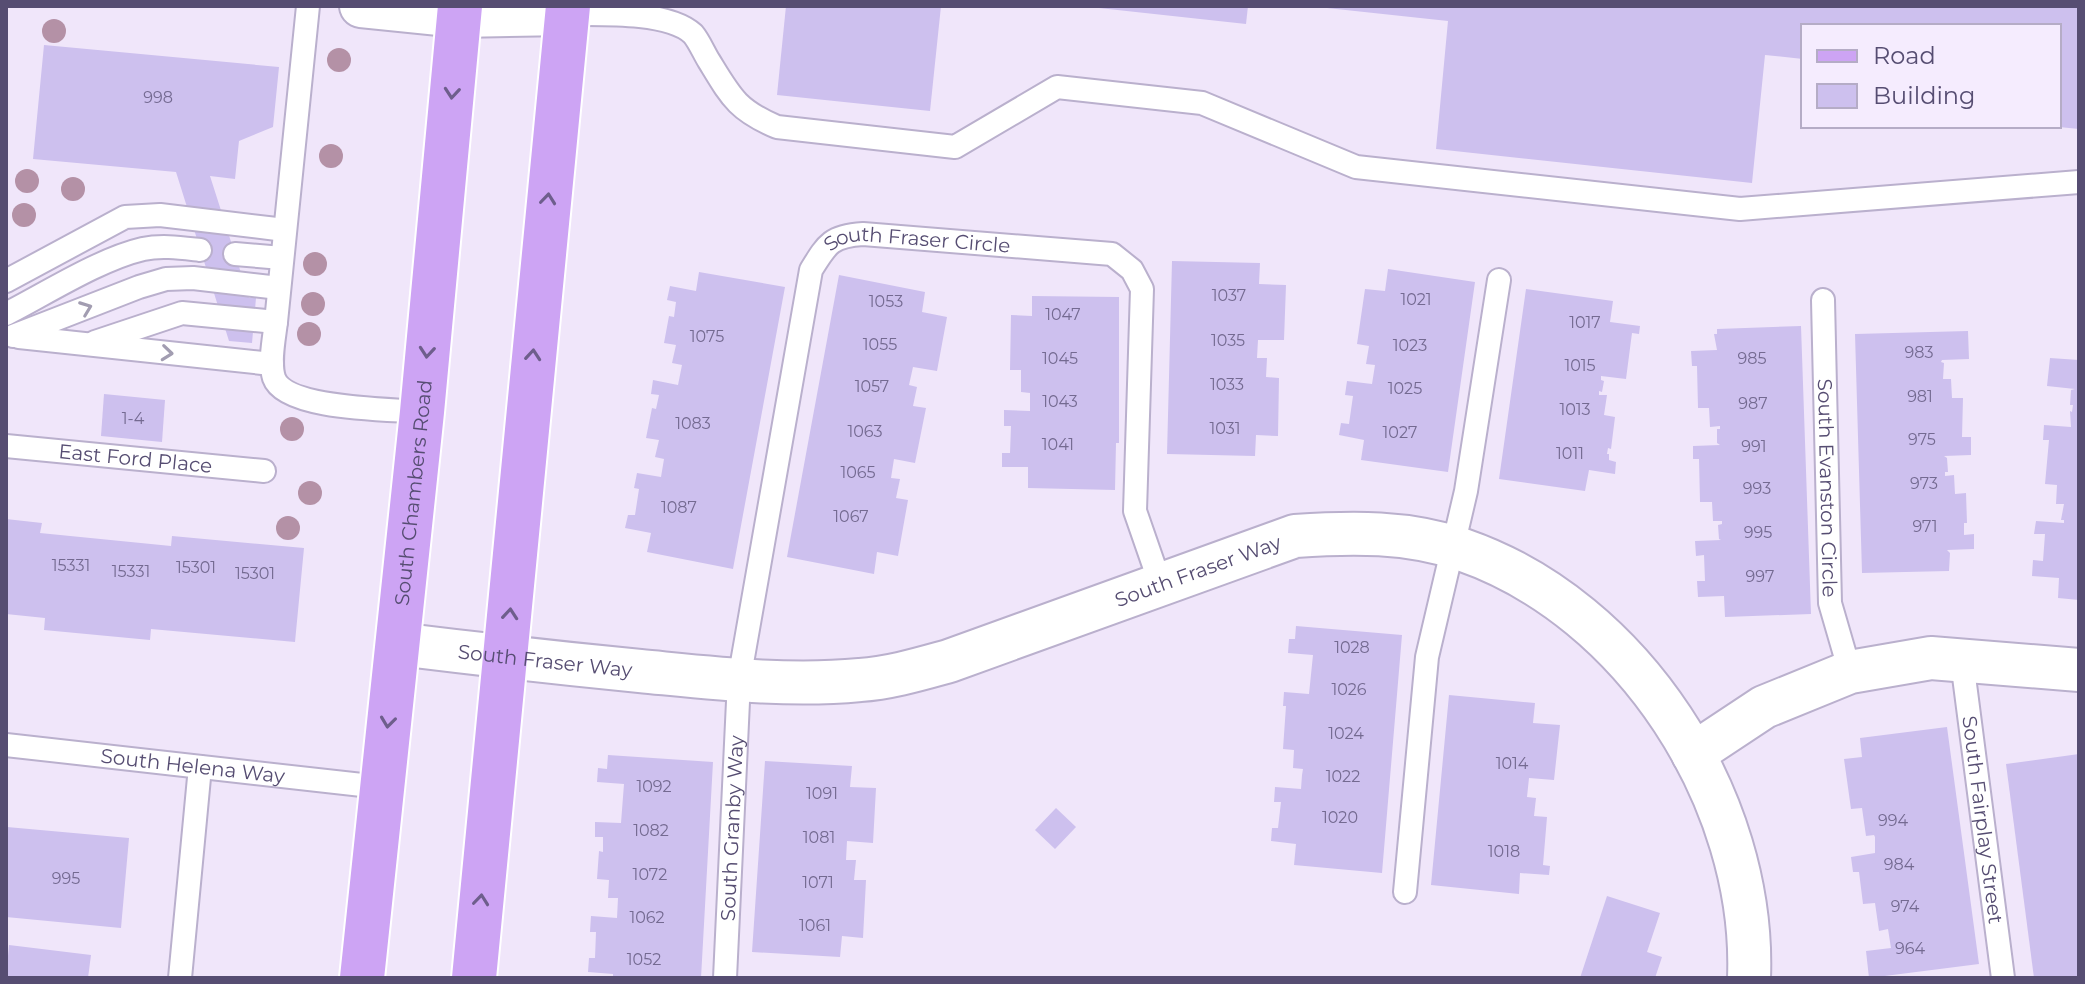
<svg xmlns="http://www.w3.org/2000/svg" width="2085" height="984" viewBox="0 0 2085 984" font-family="Montserrat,sans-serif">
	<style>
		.building { fill: #cdc0ee }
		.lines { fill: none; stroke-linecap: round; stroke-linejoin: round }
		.lane-casing { stroke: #bab0cd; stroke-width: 26 }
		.street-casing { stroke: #bab0cd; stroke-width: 46 }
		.primary-casing { stroke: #fff; stroke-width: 48 }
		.lane { stroke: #fff; stroke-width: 22 }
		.street { stroke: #fff; stroke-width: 42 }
		.primary { stroke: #cda4f4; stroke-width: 44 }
		.tree { fill: #b491a6 }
		.oneway { stroke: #6e5e8c }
		.oneway2 { stroke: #a29db1 }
		.labels { text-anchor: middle; stroke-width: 7; stroke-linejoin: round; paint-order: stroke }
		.number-label { font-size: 16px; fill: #746a91 }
		.street-label { font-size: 20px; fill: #564d72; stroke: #f5ecfe }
	</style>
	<rect width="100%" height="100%" fill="#f0e6fa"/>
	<g class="building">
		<polygon points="786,6 941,6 930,111 777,95"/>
		<polygon points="1099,6 1248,6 1246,24 1099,8"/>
		<polygon points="1327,6 2079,6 2079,129 2059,127 2059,26 1803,26 1803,59 1765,55 1752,183 1436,149 1448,21 1327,8"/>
		<polygon points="44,45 279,67 273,127 239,141 235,179 210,176 249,298 256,298 252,343 229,341 176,172 33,159"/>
		<polygon points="1172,261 1260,263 1259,284 1286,285 1284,340 1258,340 1257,358 1267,358 1266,377 1279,378 1278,436 1256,435 1255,456 1167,454"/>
		<polygon points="1388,269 1475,282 1448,472 1361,460 1364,440 1339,435 1341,423 1349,424 1353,396 1345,395 1347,381 1372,384 1375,365 1366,364 1369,346 1357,344 1365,289 1385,291"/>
		<polygon points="699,272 785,287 733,569 647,552 651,533 625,528 628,515 635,515 639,489 634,488 637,473 661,477 664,459 655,457 659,440 646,438 652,408 656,409 659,395 651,394 653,380 678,385 682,365 672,363 676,345 664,343 669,316 674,317 676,302 667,300 670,286 696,291"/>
		<polygon points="839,275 925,292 922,312 947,317 937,371 913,367 909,385 917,387 913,406 926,408 915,463 894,459 891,478 900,479 896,498 908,500 898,556 877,552 874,574 787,557"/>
		<polygon points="1526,289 1613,301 1610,322 1640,326 1639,334 1632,333 1626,379 1601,376 1601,380 1604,381 1602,392 1599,391 1599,395 1607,395 1604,415 1615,417 1611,449 1608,448 1607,454 1609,454 1609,460 1616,462 1615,474 1589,470 1585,491 1499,479"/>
		<polygon points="1032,296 1119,297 1119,443 1116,443 1115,490 1028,488 1028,467 1002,467 1002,453 1010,453 1011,426 1004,426 1004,410 1030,411 1030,393 1021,392 1021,370 1010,370 1011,315 1032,316"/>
		<polygon points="1801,326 1811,614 1725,617 1724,596 1698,597 1697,581 1705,581 1704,555 1696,556 1695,541 1721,540 1719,539 1718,525 1722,524 1722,521 1713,521 1712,502 1700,502 1699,459 1693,459 1693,446 1720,445 1717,443 1717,429 1720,429 1720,426 1710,427 1709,408 1698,408 1697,366 1692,366 1691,351 1717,350 1714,334 1717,334 1717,329"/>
		<polygon points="1968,331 1969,359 1942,360 1941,362 1944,363 1943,379 1951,379 1952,398 1963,398 1962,437 1971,437 1971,455 1944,456 1947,458 1948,472 1945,472 1945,476 1954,475 1955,494 1966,493 1967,523 1964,523 1964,535 1974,534 1974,549 1947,550 1950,553 1949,571 1862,573 1855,334"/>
		<polygon points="2050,358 2079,360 2079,600 2058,598 2059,578 2032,576 2033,560 2043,561 2045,534 2034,534 2036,521 2064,523 2064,520 2061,520 2064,504 2056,504 2057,485 2045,484 2049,440 2043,440 2044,425 2071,427 2070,411 2072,412 2073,405 2070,405 2071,390 2075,389 2047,386"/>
		<polygon points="104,394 165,400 162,442 101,436"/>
		<polygon points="6,519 42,523 40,533 171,546 172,536 304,548 295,642 151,629 150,640 44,630 45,618 6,614"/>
		<polygon points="1296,626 1402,635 1382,873 1294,865 1296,844 1271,841 1272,828 1278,828 1281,802 1274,802 1275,787 1301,789 1302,775 1303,769 1293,768 1294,750 1283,749 1286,706 1283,706 1284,692 1309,694 1313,655 1288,653 1289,639 1295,639"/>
		<polygon points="1449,695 1535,703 1533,723 1560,725 1554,780 1529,778 1527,797 1536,798 1534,816 1547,817 1543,865 1550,866 1549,875 1520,873 1519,894 1431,885"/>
		<polygon points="1947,727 1979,964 1869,978 1866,951 1891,948 1888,929 1879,931 1875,903 1863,904 1859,872 1853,872 1851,857 1875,853 1875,837 1874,835 1866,836 1862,808 1851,809 1844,759 1862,757 1860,738"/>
		<polygon points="2079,754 2079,978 2034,978 2006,764"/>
		<polygon points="608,755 713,762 701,978 613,978 613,974 588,972 589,958 595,958 596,932 590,932 591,916 617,918 618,898 608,898 609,880 597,879 599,851 603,852 603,837 595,837 595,822 621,823 624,784 597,782 598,768 607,769"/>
		<polygon points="765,761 852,766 850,787 876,788 873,843 847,841 846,860 856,860 854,880 866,880 863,938 842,936 840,957 752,952"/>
		<polygon points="1056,808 1076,827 1055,849 1035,830"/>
		<polygon points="7,827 129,838 121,928 6,917"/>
		<polygon points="1607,896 1660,913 1647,952 1662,957 1655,978 1580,978"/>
		<polygon points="9,945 91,955 88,978 6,978"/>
	</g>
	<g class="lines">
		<g class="lane-casing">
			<g id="lane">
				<path d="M308,6L276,322C274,339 269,362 274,378C285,410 391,409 422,412"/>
				<path d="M567,14C599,14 669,11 693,34C699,41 704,53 709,61C731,97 737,110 777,127L955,147L1057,87L1202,103L1356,167L1740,209L2079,182"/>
				<polyline points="235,254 282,258"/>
				<polyline points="6,281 125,217 160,215 285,230"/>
				<path id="s1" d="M1823,300L1830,603L1850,672"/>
				<path d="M6,314C47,293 100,259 143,249C162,245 182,248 200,250"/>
				<polyline points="13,336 139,287 166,279 193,278 279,288"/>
				<polyline points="19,337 272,364"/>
				<polyline points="95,342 182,313 276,322"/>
				<path id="s2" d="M6,446L264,471"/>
				<path id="s3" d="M1962,661L2003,978"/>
				<path id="s4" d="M6,745L380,787"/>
				<polyline points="1405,892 1427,657 1466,491 1499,280"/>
				<polyline points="180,978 200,767"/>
				<path id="s5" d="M725,978L739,680L811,270C827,244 831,236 863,234L1112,254L1132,270L1142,289L1135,511L1160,583"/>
			</g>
		</g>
		<g class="street-casing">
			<g id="street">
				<polyline points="361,6 459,16 567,14"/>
				<path id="s6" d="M398,644C479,654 559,663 640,671C713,678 786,687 860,680C890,678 920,669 949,661L1295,536C1352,532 1408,531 1463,550C1633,609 1756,800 1749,978"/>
				<polyline points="1693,754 1764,707 1850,672 1931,658 2079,670"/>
			</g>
		</g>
		<g class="primary-casing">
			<g id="primary">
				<path id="s7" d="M362,978L422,412L460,6"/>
				<polyline points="474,978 568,6"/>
			</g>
		</g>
		<use href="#lane" class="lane"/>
		<use href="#street" class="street"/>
		<use href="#primary" class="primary"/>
	</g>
	<g class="tree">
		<circle cx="54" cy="31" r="12"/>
		<circle cx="339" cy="60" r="12"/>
		<circle cx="331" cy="156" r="12"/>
		<circle cx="27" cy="181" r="12"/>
		<circle cx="73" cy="189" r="12"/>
		<circle cx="24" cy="215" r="12"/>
		<circle cx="315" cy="264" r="12"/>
		<circle cx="313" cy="304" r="12"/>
		<circle cx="309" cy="334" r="12"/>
		<circle cx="292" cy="429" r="12"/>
		<circle cx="310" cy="493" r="12"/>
		<circle cx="288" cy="528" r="12"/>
	</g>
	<defs><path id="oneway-chevron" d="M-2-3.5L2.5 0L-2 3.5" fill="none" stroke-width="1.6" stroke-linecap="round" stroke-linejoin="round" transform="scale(2)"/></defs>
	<g class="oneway">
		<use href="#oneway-chevron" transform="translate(452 93) rotate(95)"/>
		<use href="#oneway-chevron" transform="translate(548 199) rotate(-84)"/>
		<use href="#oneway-chevron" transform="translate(427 352) rotate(95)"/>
		<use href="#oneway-chevron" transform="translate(533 355) rotate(-85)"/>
		<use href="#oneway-chevron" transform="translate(510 614) rotate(-85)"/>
		<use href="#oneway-chevron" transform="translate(388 722) rotate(97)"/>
		<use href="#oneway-chevron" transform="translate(481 900) rotate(-84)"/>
	</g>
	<g class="oneway2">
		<use href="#oneway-chevron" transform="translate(86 308) rotate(-21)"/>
		<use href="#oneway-chevron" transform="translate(167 353) rotate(6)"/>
	</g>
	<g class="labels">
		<g class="number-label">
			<text x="158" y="103">998</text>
			<text x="1229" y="301">1037</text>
			<text x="1416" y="305">1021</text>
			<text x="886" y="307">1053</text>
			<text x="1063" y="320">1047</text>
			<text x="1585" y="328">1017</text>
			<text x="707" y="342">1075</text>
			<text x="1228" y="346">1035</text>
			<text x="880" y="350">1055</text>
			<text x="1410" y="351">1023</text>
			<text x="1919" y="358">983</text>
			<text x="1060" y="364">1045</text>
			<text x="1752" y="364">985</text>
			<text x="1580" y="371">1015</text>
			<text x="1227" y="390">1033</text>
			<text x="872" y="392">1057</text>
			<text x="1405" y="394">1025</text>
			<text x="1920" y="402">981</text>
			<text x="1060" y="407">1043</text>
			<text x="1753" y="409">987</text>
			<text x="1575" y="415">1013</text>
			<text x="133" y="424">1-4</text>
			<text x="693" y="429">1083</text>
			<text x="1225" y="434">1031</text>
			<text x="865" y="437">1063</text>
			<text x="1400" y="438">1027</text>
			<text x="1922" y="445">975</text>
			<text x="1058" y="450">1041</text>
			<text x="1754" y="452">991</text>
			<text x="1570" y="459">1011</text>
			<text x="858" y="478">1065</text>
			<text x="1924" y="489">973</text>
			<text x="1757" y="494">993</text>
			<text x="679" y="513">1087</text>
			<text x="851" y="522">1067</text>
			<text x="1925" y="532">971</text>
			<text x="1758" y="538">995</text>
			<text x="71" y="571">15331</text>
			<text x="196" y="573">15301</text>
			<text x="131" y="577">15331</text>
			<text x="255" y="579">15301</text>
			<text x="1760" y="582">997</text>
			<text x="1352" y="653">1028</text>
			<text x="1349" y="695">1026</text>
			<text x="1346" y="739">1024</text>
			<text x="1512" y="769">1014</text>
			<text x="1343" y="782">1022</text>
			<text x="654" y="792">1092</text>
			<text x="822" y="799">1091</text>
			<text x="1340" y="823">1020</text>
			<text x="1893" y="826">994</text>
			<text x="651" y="836">1082</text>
			<text x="819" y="843">1081</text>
			<text x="1504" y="857">1018</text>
			<text x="1899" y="870">984</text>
			<text x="650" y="880">1072</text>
			<text x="66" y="884">995</text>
			<text x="818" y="888">1071</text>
			<text x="1905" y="912">974</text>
			<text x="647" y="923">1062</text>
			<text x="815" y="931">1061</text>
			<text x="1910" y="954">964</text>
			<text x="644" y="965">1052</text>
		</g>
		<g class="street-label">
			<text dy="7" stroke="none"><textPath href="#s5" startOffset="836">South Fraser Circle</textPath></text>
			<text dy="7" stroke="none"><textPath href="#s2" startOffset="130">East Ford Place</textPath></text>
			<text dy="7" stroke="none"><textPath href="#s1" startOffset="188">South Evanston Circle</textPath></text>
			<text dy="7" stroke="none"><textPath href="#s7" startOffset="488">South Chambers Road</textPath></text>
			<text dy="7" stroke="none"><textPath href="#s6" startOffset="820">South Fraser Way</textPath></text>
			<text dy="7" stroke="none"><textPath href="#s6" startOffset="148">South Fraser Way</textPath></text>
			<text dy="7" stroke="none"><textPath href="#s4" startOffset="188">South Helena Way</textPath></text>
			<text dy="7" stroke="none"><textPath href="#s3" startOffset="160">South Fairplay Street</textPath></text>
			<text dy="7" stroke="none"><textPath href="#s5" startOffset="150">South Granby Way</textPath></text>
		</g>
	</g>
	<rect width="2085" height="984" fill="none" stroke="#564d72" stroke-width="16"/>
	<rect x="1801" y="24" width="260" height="104" fill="#f5ecfe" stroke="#b5acc6" stroke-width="2"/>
	<rect x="1817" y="50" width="40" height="12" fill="#cda4f4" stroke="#b5acc6" stroke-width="2"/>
	<text x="1873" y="64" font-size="24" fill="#564d72">Road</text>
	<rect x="1817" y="84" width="40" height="24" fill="#cdc0ee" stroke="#b5acc6" stroke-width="2"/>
	<text x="1873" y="104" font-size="24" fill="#564d72">Building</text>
</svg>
